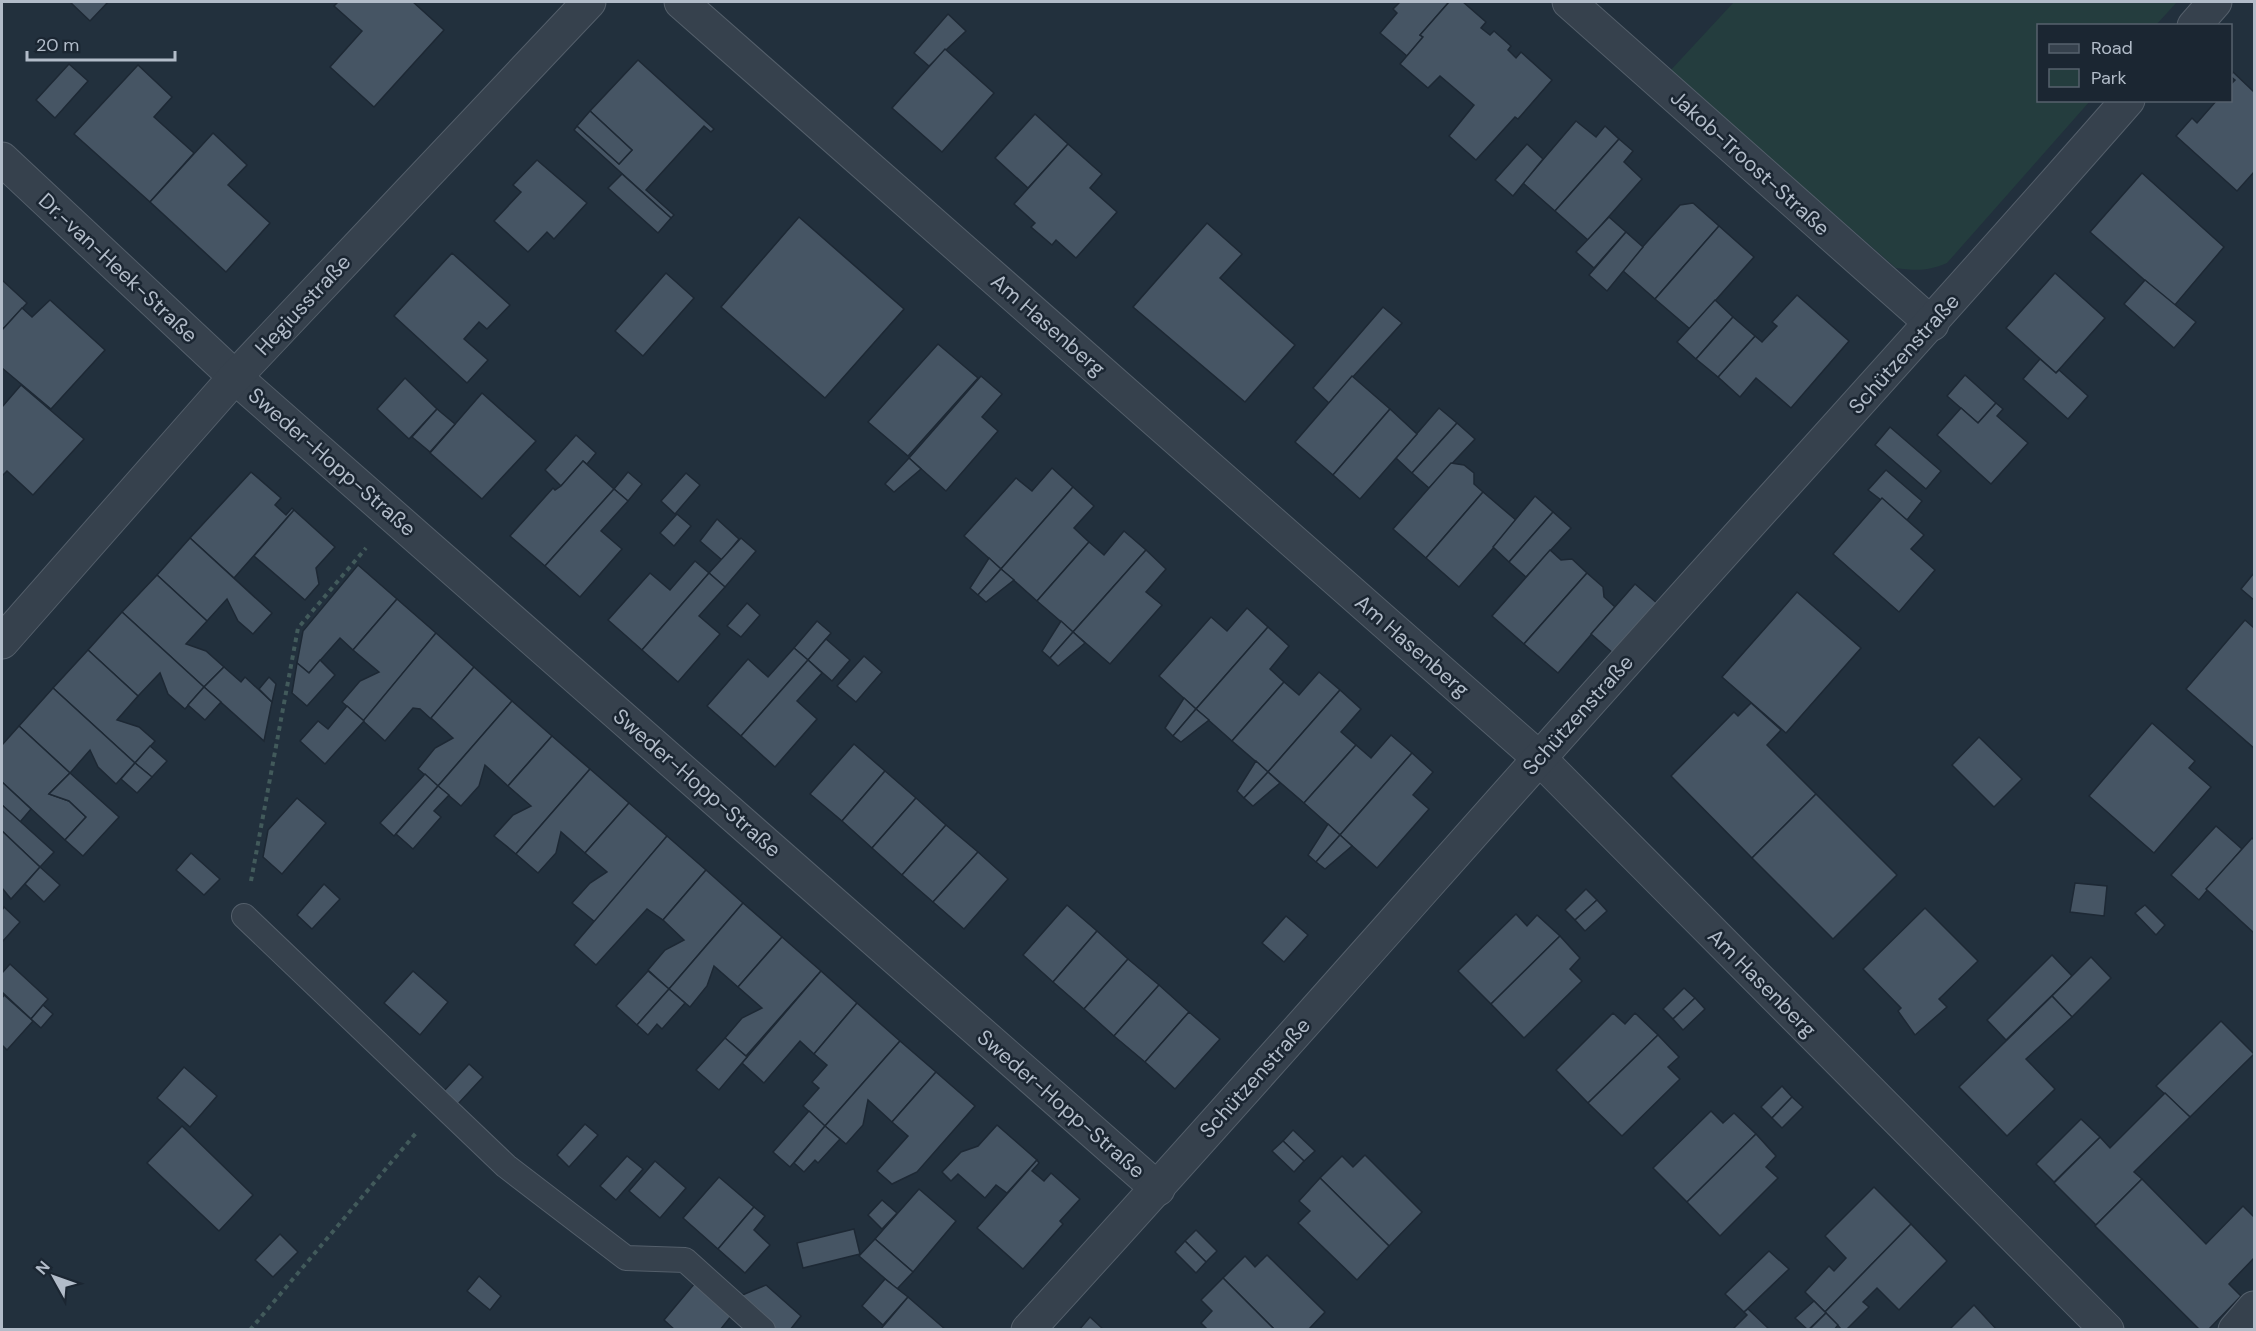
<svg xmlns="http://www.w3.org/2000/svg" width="2256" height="1331" viewBox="0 0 2256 1331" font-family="'DM Sans',sans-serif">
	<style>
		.green { fill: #243d3e }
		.building { fill: #465564; stroke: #1d2834; stroke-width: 1.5 }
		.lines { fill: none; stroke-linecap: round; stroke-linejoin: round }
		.lane-casing { stroke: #545f6b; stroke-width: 26 }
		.street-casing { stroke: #545f6b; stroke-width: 35 }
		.path { stroke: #425a5b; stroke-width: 4; stroke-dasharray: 4.5 4.5; stroke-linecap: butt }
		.lane { stroke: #36414d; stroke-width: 24 }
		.street { stroke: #36414d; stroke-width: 33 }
		.labels { text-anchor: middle; stroke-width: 5; stroke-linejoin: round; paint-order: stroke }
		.street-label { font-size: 21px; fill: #b2bcc9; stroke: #1b2632 }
	</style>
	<rect width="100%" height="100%" fill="#22303d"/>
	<path class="green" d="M1734,2H2177L2156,25L2038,26V100L2090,101L1947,263C1928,271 1916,271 1896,268L1670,71Z"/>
	<g class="building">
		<polygon points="70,2 108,2 90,21"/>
		<polygon points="338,2 413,2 444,30 374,107 330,67 362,31 334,6"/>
		<polygon points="1400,2 1449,2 1420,35 1423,37 1407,56 1380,33 1397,13 1393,9"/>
		<polygon points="1449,2 1463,2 1486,22 1481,28 1490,35 1494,31 1511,46 1508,50 1516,58 1521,52 1552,80 1518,119 1515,117 1476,160 1449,136 1474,105 1440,76 1428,88 1400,64 1423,37 1420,35"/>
		<polygon points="948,14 966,31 929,66 914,53"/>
		<polygon points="945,49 994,93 942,152 892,108"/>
		<polygon points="638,60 714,129 711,132 704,126 646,190 674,215 671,218 574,130 577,126 619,164 632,150 590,111"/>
		<polygon points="69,64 88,81 55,118 36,100"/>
		<polygon points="138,65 172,97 154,117 194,153 150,202 74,134"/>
		<polygon points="2233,72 2254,92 2254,172 2237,191 2176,136 2192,118 2197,123 2217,100 2230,100 2230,85 2235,80 2230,76"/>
		<polygon points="590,111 632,150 619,164 577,126"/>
		<polygon points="1035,114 1068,144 1028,188 995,158"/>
		<polygon points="1576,121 1596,137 1605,126 1619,139 1555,211 1523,183"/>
		<polygon points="213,133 247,165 228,185 270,223 226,272 150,202"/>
		<polygon points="1619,139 1633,151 1624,162 1642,179 1588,240 1555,211"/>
		<polygon points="1068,144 1102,174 1090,188 1117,212 1076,258 1056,240 1052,245 1031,227 1035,223 1014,204"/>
		<polygon points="1527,144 1543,159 1513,196 1495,180"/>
		<polygon points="537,160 587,203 554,239 547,232 528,252 494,221 521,192 513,185"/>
		<polygon points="2142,173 2224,247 2174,306 2090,232"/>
		<polygon points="622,174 671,218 658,233 608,188"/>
		<polygon points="1693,203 1719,226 1655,299 1622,270 1680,205"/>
		<polygon points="799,217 904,309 825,398 721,307"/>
		<polygon points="1609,217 1626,232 1594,268 1576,252"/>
		<polygon points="1207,223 1242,254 1220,278 1295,345 1245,402 1133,307"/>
		<polygon points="1719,226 1754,257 1690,329 1655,299"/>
		<polygon points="1626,232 1643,247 1607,291 1589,275"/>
		<polygon points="452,253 510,305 487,329 479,322 464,339 488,360 467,383 394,316"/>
		<polygon points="666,273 694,298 643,356 615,331"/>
		<polygon points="2055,273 2105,318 2056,373 2006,328"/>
		<polygon points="2,280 27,303 2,330"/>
		<polygon points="2145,280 2196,322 2174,348 2124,304"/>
		<polygon points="1797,295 1849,341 1791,408 1756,378 1740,397 1718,377 1755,336 1762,342 1777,326 1772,322"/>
		<polygon points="50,300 105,350 51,409 2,368 2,330 22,308 32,317"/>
		<polygon points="1715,300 1733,317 1696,359 1677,342"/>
		<polygon points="1383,307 1402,323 1329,403 1313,388"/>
		<polygon points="1733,317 1755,336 1718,377 1696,359"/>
		<polygon points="938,344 978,378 908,456 868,422"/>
		<polygon points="2040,359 2056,373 2059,370 2088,396 2068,419 2023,379"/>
		<polygon points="1965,375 1996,403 1978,423 1947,396"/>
		<polygon points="981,376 1002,394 982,417 998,431 946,491 909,458"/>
		<polygon points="1352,376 1390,409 1333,475 1295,442"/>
		<polygon points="405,378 437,409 409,439 377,409"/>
		<polygon points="21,385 84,439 33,495 7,471 2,476 2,407"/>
		<polygon points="482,393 536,441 482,499 430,453"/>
		<polygon points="1996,403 2003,409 1997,416 2028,443 1991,484 1937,435 1961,408 1978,423"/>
		<polygon points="1439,408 1457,423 1412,473 1396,458"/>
		<polygon points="437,409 455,424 430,452 412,437"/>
		<polygon points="1390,409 1417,434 1360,499 1333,475"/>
		<polygon points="1457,423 1475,439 1429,488 1412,473"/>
		<polygon points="1890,427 1941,471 1926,489 1875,445"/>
		<polygon points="576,435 596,453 587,464 583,461 561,486 545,470"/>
		<polygon points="909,458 921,469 894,492 885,484"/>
		<polygon points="583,461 614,489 545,566 510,536 553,488 555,490 561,486"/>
		<polygon points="1451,463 1464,465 1474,473 1474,484 1483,492 1426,558 1393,529"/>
		<polygon points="1052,468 1073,487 1001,569 964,536 1016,478 1032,491"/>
		<polygon points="1886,470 1922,501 1907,520 1868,490"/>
		<polygon points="251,472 281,498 275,505 286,515 292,508 294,510 234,578 190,538"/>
		<polygon points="628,472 642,484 628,501 614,489"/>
		<polygon points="686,473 700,485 675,514 661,501"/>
		<polygon points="1073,487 1094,506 1074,528 1089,542 1037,601 1001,569"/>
		<polygon points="614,489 628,501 601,531 622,549 580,597 545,566"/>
		<polygon points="1483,492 1517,521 1459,587 1426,558"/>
		<polygon points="1535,496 1553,512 1509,562 1493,547"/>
		<polygon points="1882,498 1924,535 1911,549 1935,570 1899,612 1833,554"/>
		<polygon points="294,510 335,547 316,568 319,584 305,600 254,556"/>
		<polygon points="1553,512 1571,528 1526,577 1509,562"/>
		<polygon points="677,514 691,526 674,546 660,533"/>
		<polygon points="717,519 739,539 722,560 700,541"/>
		<polygon points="1124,531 1146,550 1073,632 1037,601 1089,542 1104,555"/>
		<polygon points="190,538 272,613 253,634 238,621 227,599 207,621 157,575"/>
		<polygon points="741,538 756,551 725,587 709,573"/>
		<polygon points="1146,550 1166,569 1146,592 1162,605 1110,664 1073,632"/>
		<polygon points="1550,550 1561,560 1572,559 1587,573 1524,644 1492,616"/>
		<polygon points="989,558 1001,569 978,595 970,588"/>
		<polygon points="695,561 709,573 642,650 608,620 650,573 670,590"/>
		<polygon points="358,565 397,599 353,650 340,638 309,673 297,663 303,631"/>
		<polygon points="1001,569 1014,580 986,602 978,595"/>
		<polygon points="709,573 725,587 699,616 720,634 678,682 642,650"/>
		<polygon points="1587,573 1603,587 1604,597 1615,607 1558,673 1524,644"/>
		<polygon points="2254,573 2254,600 2241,589"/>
		<polygon points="157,575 207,621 186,644 206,651 224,667 204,687 122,612"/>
		<polygon points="1635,584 1658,604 1614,654 1591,634"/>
		<polygon points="1797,592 1861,648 1786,733 1722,677"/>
		<polygon points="397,599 436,633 364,721 342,702 360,681 379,672 353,650"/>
		<polygon points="747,603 760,615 741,637 727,626"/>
		<polygon points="1247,608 1268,627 1196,709 1159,676 1211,617 1227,631"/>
		<polygon points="122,612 204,687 185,709 168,694 160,673 138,696 88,650"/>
		<polygon points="2245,620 2254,628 2254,748 2186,689"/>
		<polygon points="817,621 831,633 808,660 794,648"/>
		<polygon points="1061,621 1073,632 1050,658 1042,651"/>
		<polygon points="1268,627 1289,646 1270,669 1284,682 1232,741 1196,709"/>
		<polygon points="1073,632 1085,643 1058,666 1050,658"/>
		<polygon points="436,633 474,667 431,719 420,709 413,708 385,741 363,721"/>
		<polygon points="826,639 850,660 832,681 808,660"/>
		<polygon points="794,648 808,660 741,736 707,706 748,659 768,677"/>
		<polygon points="88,650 138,696 117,720 139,727 155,741 135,763 53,688"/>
		<polygon points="864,656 882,672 856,702 837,686"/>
		<polygon points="320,660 335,675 307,706 292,693 297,663 309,673"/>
		<polygon points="808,660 822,673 797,701 817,719 775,767 741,736"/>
		<polygon points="224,667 241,682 245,677 272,702 264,741 204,687"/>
		<polygon points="474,667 512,701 438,786 418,769 435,748 453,738 431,718"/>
		<polygon points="1319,672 1340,690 1268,772 1232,741 1284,682 1299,695"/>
		<polygon points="269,677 276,684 272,702 259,689"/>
		<polygon points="204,687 221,702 205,720 188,705"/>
		<polygon points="53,688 135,763 116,784 98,767 90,750 70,773 19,726"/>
		<polygon points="1340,690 1361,709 1341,732 1356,745 1304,803 1268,772"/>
		<polygon points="1184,698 1196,709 1173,736 1165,728"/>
		<polygon points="512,701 552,736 508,786 485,765 479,786 461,806 438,786"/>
		<polygon points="1751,703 1781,730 1767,745 1816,794 1752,858 1671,776 1734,712 1738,716"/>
		<polygon points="347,706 364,721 325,764 300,741 318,721 328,729"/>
		<polygon points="1196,709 1209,720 1181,742 1173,736"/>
		<polygon points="2152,723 2195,761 2189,768 2211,787 2154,853 2089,796"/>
		<polygon points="19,726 70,773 49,794 69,801 86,817 65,840 2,782 2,745"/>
		<polygon points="1391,735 1412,753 1340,835 1304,803 1356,745 1371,758"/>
		<polygon points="552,736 590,769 516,854 494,836 513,815 531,806 508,786"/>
		<polygon points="1979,737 2022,779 1994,807 1952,765"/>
		<polygon points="854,744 885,771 842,821 810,794"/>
		<polygon points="150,746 167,761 152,777 135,763"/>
		<polygon points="1412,753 1433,772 1413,795 1429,809 1377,868 1340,835"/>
		<polygon points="1256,761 1268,772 1244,798 1237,791"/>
		<polygon points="135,763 152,777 137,793 121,779"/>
		<polygon points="590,769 629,803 585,853 561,832 556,853 538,873 516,854"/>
		<polygon points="885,771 916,798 872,848 842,821"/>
		<polygon points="1268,772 1280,783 1253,806 1244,798"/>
		<polygon points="70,773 119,817 83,856 65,840 86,817 69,801 49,794"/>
		<polygon points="425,774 438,786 394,836 380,823"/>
		<polygon points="2,782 31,809 20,822 2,805"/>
		<polygon points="438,786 449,795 434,811 441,817 413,849 396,834"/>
		<polygon points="1816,794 1897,875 1833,939 1752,858"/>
		<polygon points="297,798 326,823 282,874 263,857 268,830"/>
		<polygon points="916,798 946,825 902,875 872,848"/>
		<polygon points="629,803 667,836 595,922 572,903 590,883 607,872 585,853"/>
		<polygon points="2,805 54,852 40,867 2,831"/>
		<polygon points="1328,824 1340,835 1316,862 1308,855"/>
		<polygon points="946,825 978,852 933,902 902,875"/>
		<polygon points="2216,826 2242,849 2199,900 2171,875"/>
		<polygon points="2,831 40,867 11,899 2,888"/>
		<polygon points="1340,835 1352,846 1325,869 1316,862"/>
		<polygon points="667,836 706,870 663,920 647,909 596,965 574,945"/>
		<polygon points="2252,838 2254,840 2254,933 2206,889"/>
		<polygon points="978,852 1008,879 964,929 933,902"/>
		<polygon points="191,853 220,879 204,895 176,870"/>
		<polygon points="40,867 60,885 44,902 25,884"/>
		<polygon points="706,870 743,903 669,989 648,970 665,950 684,940 663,920"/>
		<polygon points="2075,883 2107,886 2104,916 2070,912"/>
		<polygon points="324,884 340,899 312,929 297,915"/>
		<polygon points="1586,889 1597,900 1575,920 1565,910"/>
		<polygon points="1597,900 1607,911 1585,931 1575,920"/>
		<polygon points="743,903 782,937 738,987 714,966 707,986 690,1007 669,989"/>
		<polygon points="1067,905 1097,931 1053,982 1023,955"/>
		<polygon points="2145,905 2165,925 2156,935 2135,913"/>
		<polygon points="4,907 20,922 2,942 2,910"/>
		<polygon points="1925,908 1978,961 1939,999 1947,1007 1915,1035 1898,1011 1901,1008 1863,969"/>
		<polygon points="1516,914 1527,926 1537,915 1560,936 1491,1004 1458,971"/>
		<polygon points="1286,916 1308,935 1284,962 1262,943"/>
		<polygon points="1097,931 1128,959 1084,1009 1053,982"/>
		<polygon points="1560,936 1580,958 1570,969 1582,981 1524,1038 1491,1004"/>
		<polygon points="782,937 821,971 746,1056 725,1038 742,1018 762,1008 738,987"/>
		<polygon points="2052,955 2072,976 2006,1040 1987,1020"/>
		<polygon points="2091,957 2111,978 2072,1017 2052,996"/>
		<polygon points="1128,959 1159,985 1114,1036 1084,1009"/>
		<polygon points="10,964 48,999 31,1019 2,992 2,973"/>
		<polygon points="413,971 448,1002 420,1035 384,1003"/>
		<polygon points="648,971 669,989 637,1025 616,1006"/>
		<polygon points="821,971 857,1003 814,1054 800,1041 764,1083 742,1063"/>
		<polygon points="1159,985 1189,1012 1145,1062 1114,1036"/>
		<polygon points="1684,988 1695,998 1673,1019 1663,1009"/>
		<polygon points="669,989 685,1003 662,1029 657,1024 648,1035 637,1025"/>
		<polygon points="4,995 33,1021 7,1050 2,1045 2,998"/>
		<polygon points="2052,996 2072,1017 2026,1059 2055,1089 2007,1136 1959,1087"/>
		<polygon points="1695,998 1705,1009 1683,1030 1673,1019"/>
		<polygon points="857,1003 900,1041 825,1126 803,1106 819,1088 812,1082 827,1065 814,1054"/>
		<polygon points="43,1005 53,1014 41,1028 31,1019"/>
		<polygon points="1189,1012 1220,1039 1175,1089 1145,1062"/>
		<polygon points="1613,1013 1625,1024 1635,1013 1658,1035 1588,1103 1556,1070"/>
		<polygon points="2221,1021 2254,1054 2190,1117 2156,1086"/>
		<polygon points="1658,1035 1679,1057 1668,1067 1680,1079 1622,1136 1588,1103"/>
		<polygon points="725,1038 747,1057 719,1090 696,1070"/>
		<polygon points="900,1041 936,1072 892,1122 868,1100 863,1125 846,1144 825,1126"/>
		<polygon points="469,1064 483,1077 457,1105 443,1092"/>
		<polygon points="184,1067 217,1096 190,1127 157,1098"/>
		<polygon points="936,1072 975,1106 917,1172 892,1184 877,1171 908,1136 892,1122"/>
		<polygon points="1782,1086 1792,1097 1772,1118 1761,1107"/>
		<polygon points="2165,1093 2190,1117 2134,1172 2142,1179 2096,1225 2054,1183 2100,1137 2110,1148"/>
		<polygon points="1792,1097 1803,1107 1782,1128 1772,1118"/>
		<polygon points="809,1111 825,1126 790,1167 773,1152"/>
		<polygon points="1711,1111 1723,1123 1734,1113 1756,1134 1687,1202 1653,1168"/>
		<polygon points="2081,1119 2100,1137 2054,1182 2036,1164"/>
		<polygon points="585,1124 598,1135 569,1167 557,1155"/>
		<polygon points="997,1125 1037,1160 1007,1193 996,1185 985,1198 958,1174 951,1181 942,1172 961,1152 978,1146"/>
		<polygon points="182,1126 253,1195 219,1231 147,1163"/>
		<polygon points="825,1126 840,1139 818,1163 815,1160 804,1172 794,1163"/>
		<polygon points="1293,1130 1315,1151 1304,1161 1283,1141"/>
		<polygon points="1756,1134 1776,1156 1766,1167 1778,1178 1720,1236 1687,1202"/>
		<polygon points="1283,1141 1304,1161 1294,1172 1272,1151"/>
		<polygon points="1365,1155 1422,1212 1389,1246 1320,1178 1342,1156 1353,1167"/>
		<polygon points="627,1156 643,1169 616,1200 600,1186"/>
		<polygon points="1037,1160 1039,1163 1032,1171 1044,1181 1051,1173 1080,1199 1060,1221 1063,1224 1023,1269 977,1228"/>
		<polygon points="655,1161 686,1188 660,1218 629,1191"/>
		<polygon points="719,1177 754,1207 718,1249 683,1218"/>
		<polygon points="1320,1178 1389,1246 1357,1280 1298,1223 1310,1211 1299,1201"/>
		<polygon points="2142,1179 2206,1244 2243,1206 2254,1217 2254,1258 2229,1284 2241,1296 2208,1330 2200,1330 2095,1226"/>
		<polygon points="1874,1187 1911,1224 1825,1312 1805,1292 1829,1266 1834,1271 1846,1258 1825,1236"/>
		<polygon points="919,1189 956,1221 913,1272 875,1239"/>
		<polygon points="882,1200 897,1213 882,1229 868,1215"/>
		<polygon points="754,1207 765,1216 754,1230 770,1245 745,1273 718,1249"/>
		<polygon points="1911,1224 1947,1261 1899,1310 1877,1288 1863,1302 1869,1307 1846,1330 1842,1330 1825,1312"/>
		<polygon points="854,1229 860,1254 803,1268 797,1243"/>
		<polygon points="1196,1230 1217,1251 1206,1262 1185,1241"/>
		<polygon points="280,1234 298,1252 273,1277 255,1260"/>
		<polygon points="875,1239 913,1272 897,1289 859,1256"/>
		<polygon points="1185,1241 1206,1262 1196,1273 1175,1252"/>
		<polygon points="1769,1251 1789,1269 1744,1312 1725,1294"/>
		<polygon points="1267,1255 1325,1312 1308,1330 1275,1330 1223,1278 1245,1256 1255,1267"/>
		<polygon points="479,1276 501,1296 490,1310 467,1291"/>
		<polygon points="1223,1278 1275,1330 1208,1330 1201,1323 1212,1311 1201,1300"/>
		<polygon points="885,1279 908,1297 883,1325 862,1306"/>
		<polygon points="695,1283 732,1315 720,1330 675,1330 664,1320"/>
		<polygon points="766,1285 801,1316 790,1330 777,1330 740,1296"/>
		<polygon points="908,1297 946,1330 880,1330"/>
		<polygon points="1814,1301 1826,1313 1808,1330 1795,1318"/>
		<polygon points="1974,1305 1997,1330 1949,1330"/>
		<polygon points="1748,1309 1770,1330 1732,1330 1747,1315 1744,1312"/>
		<polygon points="1826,1313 1838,1325 1834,1330 1809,1330"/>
		<polygon points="1090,1317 1104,1330 1079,1330"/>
	</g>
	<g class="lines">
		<g class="lane-casing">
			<polyline id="lane" points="244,916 506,1166 626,1258 685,1260 763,1330"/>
		</g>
		<g class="street-casing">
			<g id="street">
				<polyline points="681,2 1539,758 2107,1330"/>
				<polyline points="1569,2 1932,324"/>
				<polyline points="2194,26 2215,2"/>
				<polyline points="2,159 235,377 1158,1189"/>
				<polyline points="2,642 235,377 589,2"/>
				<path d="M1028,1330C1200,1142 1368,951 1537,761C1733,540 1933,323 2128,100"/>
				<polyline points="2235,1330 2254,1308"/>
			</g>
		</g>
		<g class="path">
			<polyline points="251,881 298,628 366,548"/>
			<polyline points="250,1330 416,1133"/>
		</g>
		<use href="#lane" class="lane"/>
		<use href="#street" class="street"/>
	</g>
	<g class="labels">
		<g class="street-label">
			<text transform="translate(1750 163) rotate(42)" y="7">Jakob-Troost-Straße</text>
			<text transform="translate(118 268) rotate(43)" y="7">Dr.-van-Heek-Straße</text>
			<text transform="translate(303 305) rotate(-47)" y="7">Hegiusstraße</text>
			<text transform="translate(1048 325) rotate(41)" y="7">Am Hasenberg</text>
			<text transform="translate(1904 354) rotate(-48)" y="7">Schützenstraße</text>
			<text transform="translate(332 462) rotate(41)" y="7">Sweder-Hopp-Straße</text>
			<text transform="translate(1412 646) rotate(41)" y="7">Am Hasenberg</text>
			<text transform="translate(1578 715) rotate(-48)" y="7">Schützenstraße</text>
			<text transform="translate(697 783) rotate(41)" y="7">Sweder-Hopp-Straße</text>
			<text transform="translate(1762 983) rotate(45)" y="7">Am Hasenberg</text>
			<text transform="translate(1255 1078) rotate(-48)" y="7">Schützenstraße</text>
			<text transform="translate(1061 1104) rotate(41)" y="7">Sweder-Hopp-Straße</text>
		</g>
	</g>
	<rect width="2256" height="1331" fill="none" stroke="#b2bcc9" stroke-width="6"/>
	<rect x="2037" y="24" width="195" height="78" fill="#1b2632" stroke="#57626e" stroke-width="1.5"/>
	<rect x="2049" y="44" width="30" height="9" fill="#36414d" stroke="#57626e" stroke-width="1.5"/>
	<text x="2091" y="54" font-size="18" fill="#b2bcc9">Road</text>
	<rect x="2049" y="69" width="30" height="18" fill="#243d3e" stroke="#57626e" stroke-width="1.5"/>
	<text x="2091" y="84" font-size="18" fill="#b2bcc9">Park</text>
	<g transform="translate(54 1277) rotate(310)" stroke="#1b2632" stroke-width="4.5" paint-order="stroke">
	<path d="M0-4.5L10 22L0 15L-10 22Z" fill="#b2bcc9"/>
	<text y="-9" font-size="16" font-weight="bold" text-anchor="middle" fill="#b2bcc9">N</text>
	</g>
	<path d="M27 51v9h148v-9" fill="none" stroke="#b2bcc9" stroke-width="3"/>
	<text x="36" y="51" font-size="18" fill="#b2bcc9" stroke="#1b2632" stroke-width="4.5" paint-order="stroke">20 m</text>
</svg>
